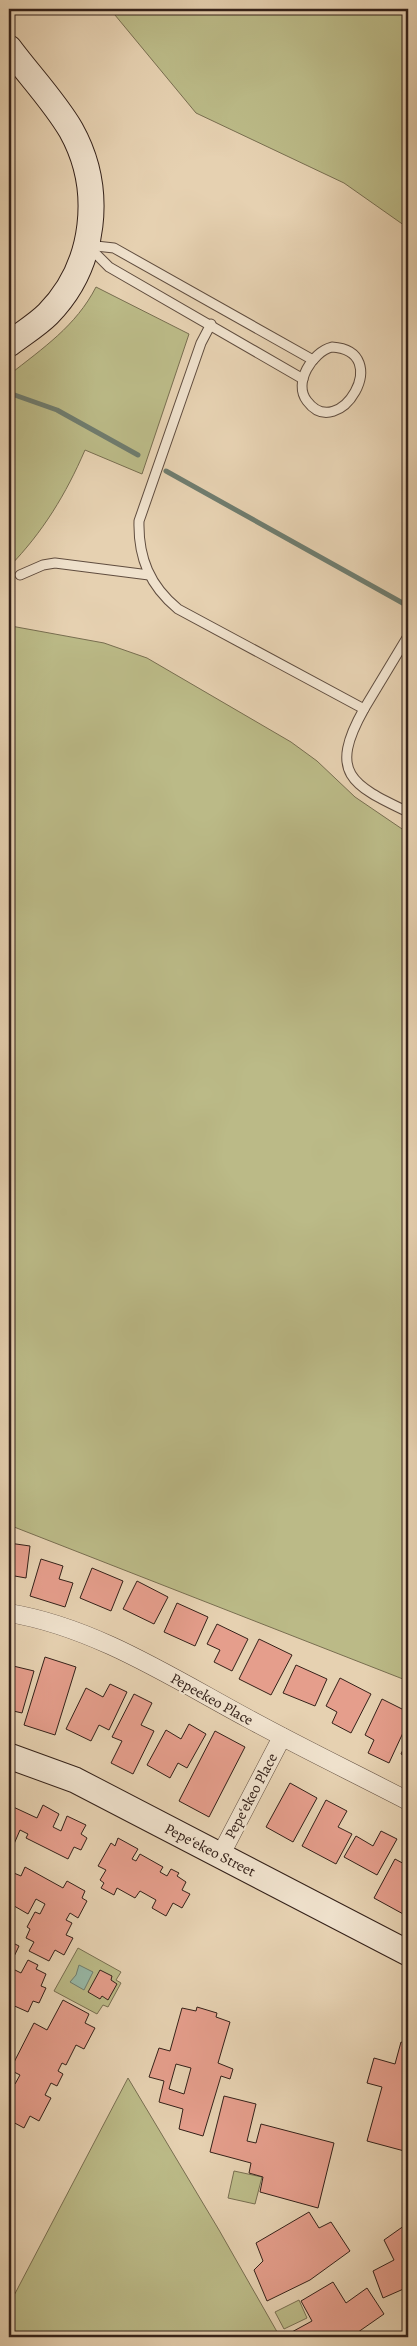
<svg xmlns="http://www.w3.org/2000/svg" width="417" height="2346" viewBox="0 0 417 2346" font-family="Alegreya,serif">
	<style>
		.green { fill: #bbba87; stroke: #786e50 }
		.water { fill: #97b8a6; stroke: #6f7c6e }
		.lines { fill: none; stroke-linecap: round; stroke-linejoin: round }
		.stream { stroke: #6f7c6e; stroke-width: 5 }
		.building { fill: #e59e8c; stroke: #342119; fill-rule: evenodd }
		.lane-casing { stroke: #604d3f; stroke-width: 11 }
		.street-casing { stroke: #604d3f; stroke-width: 19 }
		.secondary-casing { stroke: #342119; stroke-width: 27 }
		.lane { stroke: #efe1cc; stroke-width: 9 }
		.street { stroke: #efe1cc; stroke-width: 18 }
		.secondary { stroke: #efe1cc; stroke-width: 25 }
		.labels { text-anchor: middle; stroke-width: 4; stroke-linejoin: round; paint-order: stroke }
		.street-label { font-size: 15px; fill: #342119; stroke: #efe1cc }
	</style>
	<rect width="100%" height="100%" fill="#e6d1b1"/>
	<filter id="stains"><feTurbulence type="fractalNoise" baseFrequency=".004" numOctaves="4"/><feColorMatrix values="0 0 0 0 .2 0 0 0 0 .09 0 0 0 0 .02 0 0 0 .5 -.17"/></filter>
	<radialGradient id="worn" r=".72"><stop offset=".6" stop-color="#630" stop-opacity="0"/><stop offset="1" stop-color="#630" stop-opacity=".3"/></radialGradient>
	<g class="green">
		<polygon points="110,9 408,9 408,228 344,183 196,113"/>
		<path d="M96,287L189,334L142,474L85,450C66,494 43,532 9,567V375C43,348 76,326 96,287Z"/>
		<polygon points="9,608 11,626 104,643 147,658 291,742 317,761 355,797 408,833 408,1681 9,1525"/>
		<polygon points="78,1948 121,1972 116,1980 121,1983 108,2007 103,2005 97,2014 54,1991"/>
		<polygon points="128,2078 219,2230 280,2337 9,2337 9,2305"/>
		<polygon points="234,2171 262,2177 255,2204 228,2198"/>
		<polygon points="299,2300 307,2318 284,2329 275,2312"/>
	</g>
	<polygon class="water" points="79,1965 93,1972 84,1990 70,1982 76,1975"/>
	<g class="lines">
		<g class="stream">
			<polyline points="9,393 57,410 138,455"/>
			<polyline points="166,471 408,606"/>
		</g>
	</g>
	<g class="building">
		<polygon points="9,1543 30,1546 26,1578 9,1575"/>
		<polygon points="41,1559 63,1566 59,1579 73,1583 65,1607 30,1596"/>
		<polygon points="92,1568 123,1581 111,1611 80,1598"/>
		<polygon points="137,1581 168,1597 154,1624 123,1609"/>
		<polygon points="177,1603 208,1617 195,1646 164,1632"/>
		<polygon points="217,1624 248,1639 232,1671 214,1662 220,1650 207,1644"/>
		<polygon points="259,1639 292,1655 271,1695 239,1679"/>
		<polygon points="45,1657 76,1667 55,1735 24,1725"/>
		<polygon points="9,1665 34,1671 22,1713 9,1710"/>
		<polygon points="296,1665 327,1679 315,1706 283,1693"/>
		<polygon points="340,1678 371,1694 351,1733 332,1723 337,1712 326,1706"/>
		<polygon points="110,1684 127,1692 109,1730 99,1725 91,1741 66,1729 86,1688 103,1697"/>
		<polygon points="134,1694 152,1703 141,1725 154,1731 133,1774 111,1763 122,1741 112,1737"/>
		<polygon points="382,1699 408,1712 408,1722 389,1763 368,1753 374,1740 365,1735"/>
		<polygon points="189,1724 206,1734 187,1768 178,1763 170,1778 147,1765 166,1730 181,1739"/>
		<polygon points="215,1731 245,1747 209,1817 179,1801"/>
		<polygon points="408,1739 408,1758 401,1754"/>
		<polygon points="290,1783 317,1798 293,1842 266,1827"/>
		<polygon points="326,1800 347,1811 338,1827 352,1834 336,1864 302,1846"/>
		<polygon points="9,1805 37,1818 43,1805 59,1814 53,1827 61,1831 67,1816 86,1825 81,1834 87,1838 81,1850 74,1847 68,1859 26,1838 28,1834 20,1830 14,1844 9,1842"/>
		<polygon points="381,1831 397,1839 377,1875 344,1857 356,1836 373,1846"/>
		<polygon points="118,1838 138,1849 132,1859 136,1861 140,1854 163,1867 160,1872 167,1876 171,1869 179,1873 177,1876 186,1882 182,1890 190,1894 182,1908 173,1903 166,1916 152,1908 156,1900 140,1891 135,1898 117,1888 114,1895 101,1888 104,1883 100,1880 106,1870 98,1866 111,1843 115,1846"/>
		<polygon points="395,1859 408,1866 408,1908 405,1915 374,1898"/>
		<polygon points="25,1867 63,1888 67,1881 85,1891 82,1898 87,1901 78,1918 70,1913 66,1920 72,1923 66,1935 73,1938 64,1955 55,1950 49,1961 29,1951 34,1942 26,1938 30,1929 27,1927 35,1912 40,1914 45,1904 36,1899 28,1914 9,1903 9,1871 21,1876"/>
		<polygon points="9,1941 19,1946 9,1967 21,1973 28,1960 38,1965 36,1969 46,1974 41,1986 46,1988 39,2003 33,2001 28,2012 10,2004 13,1998 9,1996 11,1990 9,1989"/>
		<polygon points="100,1970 112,1976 111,1980 117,1984 108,2000 102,1996 100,1999 88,1992"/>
		<polygon points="63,2000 89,2014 85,2023 95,2028 84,2049 76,2045 66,2065 62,2063 58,2071 63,2074 57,2086 51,2083 45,2095 51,2098 39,2121 30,2116 24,2128 9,2120 9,2080 15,2084 20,2075 10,2070 34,2023 47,2030"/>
		<path d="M197,2007L217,2013L216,2017L230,2022L218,2063L233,2069L230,2079L221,2076L203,2136L179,2129L183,2109L159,2102L164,2081L149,2077L159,2048L170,2051L182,2008L196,2011ZM176,2064L191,2068L184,2094L169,2089Z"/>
		<polygon points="401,2042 408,2044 408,2152 367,2141 382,2087 367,2083 374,2058 395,2064"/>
		<polygon points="224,2096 256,2104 247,2141 256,2143 261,2124 334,2143 318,2208 260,2192 263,2177 249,2173 251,2163 210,2152"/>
		<polygon points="309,2212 319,2228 331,2222 350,2251 310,2280 267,2301 254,2270 263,2261 256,2243"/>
		<polygon points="408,2223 408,2287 383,2298 373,2271 394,2260 384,2240"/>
		<polygon points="333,2282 346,2303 367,2288 384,2314 351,2337 292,2337 290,2333 312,2321 301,2301"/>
	</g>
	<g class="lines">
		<g class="lane-casing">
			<g id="lane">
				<polyline points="87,245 114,248 313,360"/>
				<polyline points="89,247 109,267 303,379"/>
				<path d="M211,324L201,343L139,521C138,558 150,586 178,609L364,709C328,773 351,785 408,812"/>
				<path d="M332,347C395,351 339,444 307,401C293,383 312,352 332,347Z"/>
				<polyline points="20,575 43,565 55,563 149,575"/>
				<polyline points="364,709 408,636"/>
			</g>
		</g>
		<g class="street-casing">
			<g id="street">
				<path d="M9,1613C94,1627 171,1677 247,1718C300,1747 354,1773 408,1801"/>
				<polyline points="220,1856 282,1737"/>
			</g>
		</g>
		<g class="secondary-casing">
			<g id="secondary">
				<path d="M9,48C29,75 54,101 71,130C104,189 96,265 48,314C37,325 22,334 9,344"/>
				<polyline points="9,1756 75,1780 408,1953"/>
			</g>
		</g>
		<use href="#lane" class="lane"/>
		<use href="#street" class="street"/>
		<use href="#secondary" class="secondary"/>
	</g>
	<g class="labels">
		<g class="street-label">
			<text transform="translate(212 1699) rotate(29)" y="5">Pepeekeo Place</text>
			<text transform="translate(251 1796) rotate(-62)" y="5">Pepeʻekeo Place</text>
			<text transform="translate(210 1850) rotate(27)" y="5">Pepeʻekeo Street</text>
		</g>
	</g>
	<rect width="417" height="2346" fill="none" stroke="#e6d1b1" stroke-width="30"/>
	<rect x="10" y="10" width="397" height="2326" fill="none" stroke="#342119" stroke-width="2.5"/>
	<rect x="15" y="15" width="387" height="2316" fill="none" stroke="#342119"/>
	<rect width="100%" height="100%" filter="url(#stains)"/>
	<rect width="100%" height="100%" fill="url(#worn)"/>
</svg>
